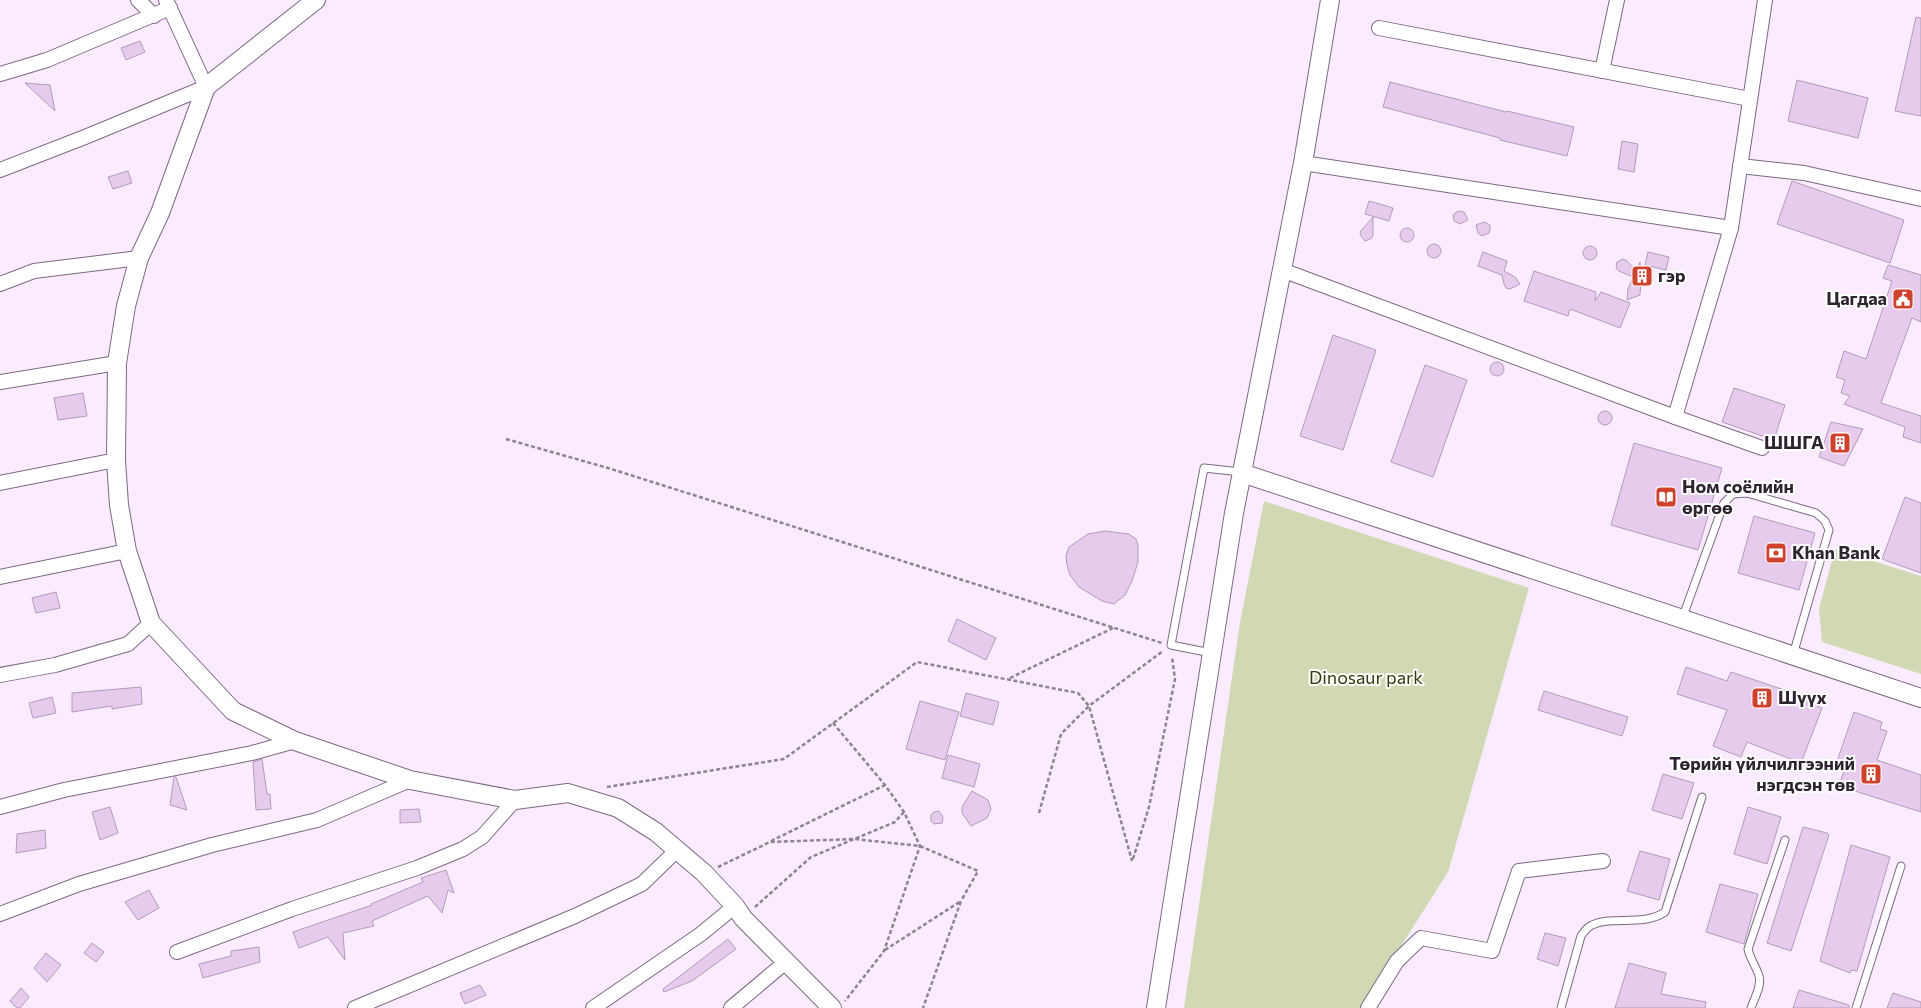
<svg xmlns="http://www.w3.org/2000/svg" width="1921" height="1008" viewBox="0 0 1921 1008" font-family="Commissioner,sans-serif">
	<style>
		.green { fill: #d1d9b4 }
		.building { fill: #e6cbed; stroke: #b19cb7 }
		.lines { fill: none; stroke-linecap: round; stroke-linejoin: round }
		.service-casing { stroke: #7c6982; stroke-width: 9 }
		.minor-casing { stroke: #7c6982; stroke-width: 16 }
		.tertiary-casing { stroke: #7c6982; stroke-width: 20 }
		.path { stroke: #8e8391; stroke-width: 2.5; stroke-dasharray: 4 2.5; stroke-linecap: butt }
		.service { stroke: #fff; stroke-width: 7 }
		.minor { stroke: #fff; stroke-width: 14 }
		.tertiary { stroke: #fff; stroke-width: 18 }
		.labels { text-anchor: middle; stroke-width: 4; stroke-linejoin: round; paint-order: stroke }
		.poi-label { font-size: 18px; font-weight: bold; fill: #2c232e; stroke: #fff; text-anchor: start }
		.park-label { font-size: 18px; fill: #33390a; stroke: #fff }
	</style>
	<rect width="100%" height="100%" fill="#faecfe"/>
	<g class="green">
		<polygon points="1264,501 1529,588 1448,872 1362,1008 1184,1008 1240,622"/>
		<polygon points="1835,549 1921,576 1921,674 1822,642 1819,609"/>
	</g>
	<g class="building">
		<polygon points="1916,17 1921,18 1921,116 1895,111"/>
		<polygon points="140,41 145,52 126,60 121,48"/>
		<polygon points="1797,80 1868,98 1858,138 1788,121"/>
		<polygon points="1390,82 1506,112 1507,111 1574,127 1567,156 1500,140 1500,138 1383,107"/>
		<polygon points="25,83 50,85 55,111"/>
		<polygon points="1622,141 1638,144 1634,172 1618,169"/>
		<polygon points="128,171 132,183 113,189 108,177"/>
		<polygon points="1792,181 1904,220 1890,263 1777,224"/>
		<polygon points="1369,201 1393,208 1389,221 1365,214"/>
		<polygon points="1458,211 1464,212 1468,220 1460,224 1454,221 1453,215"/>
		<polygon points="1373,217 1373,235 1372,238 1365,241 1361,236 1360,232"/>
		<polygon points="1484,222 1490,225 1490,229 1489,233 1482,236 1478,233 1476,225"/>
		<circle cx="1407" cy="235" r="7"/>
		<circle cx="1434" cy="251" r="7"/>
		<circle cx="1590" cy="253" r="7"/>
		<polygon points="1483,252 1507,261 1504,271 1515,277 1520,284 1510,289 1506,288 1504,284 1502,275 1478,266"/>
		<polygon points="1648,252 1669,257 1666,270 1645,265"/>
		<polygon points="1623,259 1627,261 1636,271 1640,262 1641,277 1644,281 1641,280 1640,295 1627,300 1628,289 1633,277 1619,271 1616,268 1617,262"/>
		<polygon points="1888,265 1921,275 1921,322 1912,318 1881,403 1921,416 1921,443 1903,437 1905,427 1844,404 1850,396 1841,393 1845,380 1836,377 1844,351 1866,359 1892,281 1883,278"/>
		<polygon points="1534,271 1596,292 1595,301 1601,292 1630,303 1620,328 1570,309 1568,316 1524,301"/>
		<polygon points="1333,335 1376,350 1343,450 1300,436"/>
		<circle cx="1497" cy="369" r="7"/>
		<polygon points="1425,365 1467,380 1433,477 1391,462"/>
		<polygon points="1734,388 1785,405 1774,440 1722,422"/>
		<polygon points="83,393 87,416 58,420 54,398"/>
		<circle cx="1605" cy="418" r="7"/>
		<polygon points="1831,422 1863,429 1844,466 1819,457"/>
		<polygon points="1634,443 1722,468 1698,550 1611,525"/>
		<polygon points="1905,497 1921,503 1921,573 1882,559"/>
		<polygon points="1754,516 1815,533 1799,590 1738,573"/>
		<polygon points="1105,531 1129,534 1136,539 1138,545 1138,562 1132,581 1125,595 1114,604 1102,601 1079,587 1070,575 1067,565 1066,556 1069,547 1088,534"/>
		<polygon points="56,592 60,608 36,613 32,598"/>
		<polygon points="957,619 996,638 986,660 948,641"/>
		<polygon points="1686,667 1727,681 1731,672 1802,696 1802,700 1822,708 1801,763 1747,742 1741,757 1713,746 1727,710 1677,694"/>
		<polygon points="141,687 142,704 112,709 112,706 72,712 72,693"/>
		<polygon points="1544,691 1628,717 1622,736 1538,710"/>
		<polygon points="966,693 999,702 993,725 960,716"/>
		<polygon points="52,697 56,713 33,718 29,703"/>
		<polygon points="920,701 959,712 945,760 906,749"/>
		<polygon points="1854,712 1882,722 1880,729 1887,731 1877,760 1921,775 1921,812 1839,786 1845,768 1836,764"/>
		<polygon points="948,755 980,764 974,787 942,778"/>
		<polygon points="262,759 267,794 270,794 271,809 256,810 253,762"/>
		<polygon points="1663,774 1694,783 1682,819 1652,810"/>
		<polygon points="174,777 176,777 187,810 170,805"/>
		<polygon points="972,791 988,800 991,809 987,818 971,826 962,813 962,807"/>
		<polygon points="110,807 118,833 100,840 92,812"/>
		<polygon points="1748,807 1781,817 1767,864 1734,854"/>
		<polygon points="419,809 421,822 400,823 400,810"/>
		<polygon points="939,811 943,817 942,823 934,824 931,821 931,815 934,812"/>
		<polygon points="1803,827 1827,833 1829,835 1791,951 1767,943"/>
		<polygon points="45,830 46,848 16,853 17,834"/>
		<polygon points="1851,845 1890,857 1857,971 1851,970 1850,973 1820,961"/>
		<polygon points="1640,851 1670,859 1659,900 1627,891"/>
		<polygon points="446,870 454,893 448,890 442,913 428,896 372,921 374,926 343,933 345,960 328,937 299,948 293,932 372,905 371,904 423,882 421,878"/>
		<polygon points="1720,884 1758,894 1744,944 1706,932"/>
		<polygon points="149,890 159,908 138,920 125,902"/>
		<polygon points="1545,933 1566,938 1558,966 1537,959"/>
		<polygon points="728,939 736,949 692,981 664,992 663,989"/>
		<polygon points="92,943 104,952 96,962 84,953"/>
		<polygon points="259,947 260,962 203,978 199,964 231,956 231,951"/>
		<polygon points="46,953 61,965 47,982 34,968"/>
		<polygon points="1629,963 1666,973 1661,994 1706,1002 1705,1008 1615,1008"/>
		<polygon points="480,985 486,995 465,1004 460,993"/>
		<polygon points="21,988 29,997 20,1008 17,1008 10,1001"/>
		<polygon points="1799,990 1849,1005 1849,1008 1793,1008"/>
		<polygon points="1893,993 1921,1002 1921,1008 1887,1008"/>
	</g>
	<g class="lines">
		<g class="service-casing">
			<g id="service">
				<polyline points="1682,619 1724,503 1733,494 1747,493 1816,513 1825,521 1829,530 1793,655"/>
				<polyline points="1211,653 1171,645 1204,468 1241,472"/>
				<path d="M1561,1008L1581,936C1584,932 1587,927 1592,925C1614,915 1642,927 1665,912L1702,797"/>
				<path d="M1751,1008C1754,999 1762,986 1759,976C1756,966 1750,959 1748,949L1785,840"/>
				<polyline points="1856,1008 1901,866"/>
			</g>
		</g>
		<g class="minor-casing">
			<g id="minor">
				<polyline points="138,0 154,16"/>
				<polyline points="1379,28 1750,99"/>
				<polyline points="1602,71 1617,0"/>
				<polyline points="0,74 47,60 170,8"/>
				<polyline points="1303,163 1731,228"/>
				<polyline points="1740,166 1804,173 1921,199"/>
				<polyline points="0,170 85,137 206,87 166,0"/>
				<polyline points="1282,270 1675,417 1762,448"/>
				<polyline points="0,284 34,271 139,258"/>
				<polyline points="0,382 117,363"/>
				<polyline points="1675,417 1731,228 1765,0"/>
				<polyline points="0,483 116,460"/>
				<polyline points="0,577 127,551"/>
				<polyline points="0,675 55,665 128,644 151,623"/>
				<polyline points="0,807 64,790 252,753 295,741"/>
				<polyline points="0,914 79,884 212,845 317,820 410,780"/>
				<polyline points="177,952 292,909 417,868 463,849 482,837 515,800"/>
				<polyline points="355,1008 575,916 642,884 676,851"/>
				<polyline points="593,1008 701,934 735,906"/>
				<polyline points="731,1008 787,961"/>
				<polyline points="1368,1008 1397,961 1421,938 1492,951 1519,871 1603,861"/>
			</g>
		</g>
		<g class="tertiary-casing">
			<g id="tertiary">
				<polyline points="316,0 206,87 160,213 139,258 126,306 117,363 116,460 119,505 127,551 151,623 233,711 295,741 410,780 515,800 568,793 618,808 656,832 704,873 735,906 743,918 832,1008"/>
				<polyline points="1242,473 1921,698"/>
				<polyline points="1156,1008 1234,513 1303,163 1330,0"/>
			</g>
		</g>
		<g class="path">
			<polyline points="506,439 608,468 1162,643"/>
			<polyline points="1010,678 1115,627"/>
			<polyline points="833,723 885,785 904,812 920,846 884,951 845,1001"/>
			<polyline points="607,787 784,759 917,662 1078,693 1089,706 1132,861"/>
			<polyline points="1039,813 1061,734 1089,706 1163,651"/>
			<polyline points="771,841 885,785"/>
			<polyline points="1133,859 1149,807 1175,679 1172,657"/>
			<polyline points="718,867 770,842 854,839 920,846 978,871 961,901"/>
			<polyline points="755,907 811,857 895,822 904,812"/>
			<polyline points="885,950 961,901 923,1008"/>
		</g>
		<use href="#service" class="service"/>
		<use href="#minor" class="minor"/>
		<use href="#tertiary" class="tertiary"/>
	</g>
	<defs>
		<g id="building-square" transform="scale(1.125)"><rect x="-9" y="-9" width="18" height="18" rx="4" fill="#ce422d" stroke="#fff"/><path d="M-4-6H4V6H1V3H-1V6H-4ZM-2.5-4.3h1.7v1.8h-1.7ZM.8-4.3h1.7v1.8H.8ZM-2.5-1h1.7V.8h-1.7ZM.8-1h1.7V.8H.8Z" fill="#fff"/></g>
		<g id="civic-square" transform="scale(1.125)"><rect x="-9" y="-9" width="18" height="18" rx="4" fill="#ce422d" stroke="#fff"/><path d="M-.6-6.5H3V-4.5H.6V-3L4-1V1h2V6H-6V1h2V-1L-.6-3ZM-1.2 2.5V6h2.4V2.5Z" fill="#fff"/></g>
		<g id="library-square" transform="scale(1.125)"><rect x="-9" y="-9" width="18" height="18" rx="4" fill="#ce422d" stroke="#fff"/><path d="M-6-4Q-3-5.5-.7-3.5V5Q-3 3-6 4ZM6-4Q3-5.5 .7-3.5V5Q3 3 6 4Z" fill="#fff"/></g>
		<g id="bank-square" transform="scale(1.125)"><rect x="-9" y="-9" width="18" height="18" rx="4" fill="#ce422d" stroke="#fff"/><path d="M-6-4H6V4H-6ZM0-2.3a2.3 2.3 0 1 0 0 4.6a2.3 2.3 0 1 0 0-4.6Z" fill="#fff"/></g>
	</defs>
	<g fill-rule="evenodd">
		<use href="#building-square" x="1642" y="276"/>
		<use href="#civic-square" x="1903" y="299"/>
		<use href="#building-square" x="1840" y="443"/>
		<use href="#library-square" x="1666" y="497"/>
		<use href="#bank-square" x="1776" y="553"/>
		<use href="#building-square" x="1762" y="698"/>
		<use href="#building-square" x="1871" y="774"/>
	</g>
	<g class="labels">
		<g class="poi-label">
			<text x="1658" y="282">гэр</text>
			<text x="1887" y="305" text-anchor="end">Цагдаа</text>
			<text x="1824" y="449" text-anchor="end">ШШГА</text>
			<text x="1682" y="493">Ном соёлийн<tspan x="1682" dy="21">өргөө</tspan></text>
			<text x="1792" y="559">Khan Bank</text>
			<text x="1778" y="704">Шүүх</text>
			<text x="1855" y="770" text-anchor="end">Төрийн үйлчилгээний<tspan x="1855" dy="21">нэгдсэн төв</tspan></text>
		</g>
		<g class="park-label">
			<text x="1366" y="684">Dinosaur park</text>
		</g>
	</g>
</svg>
